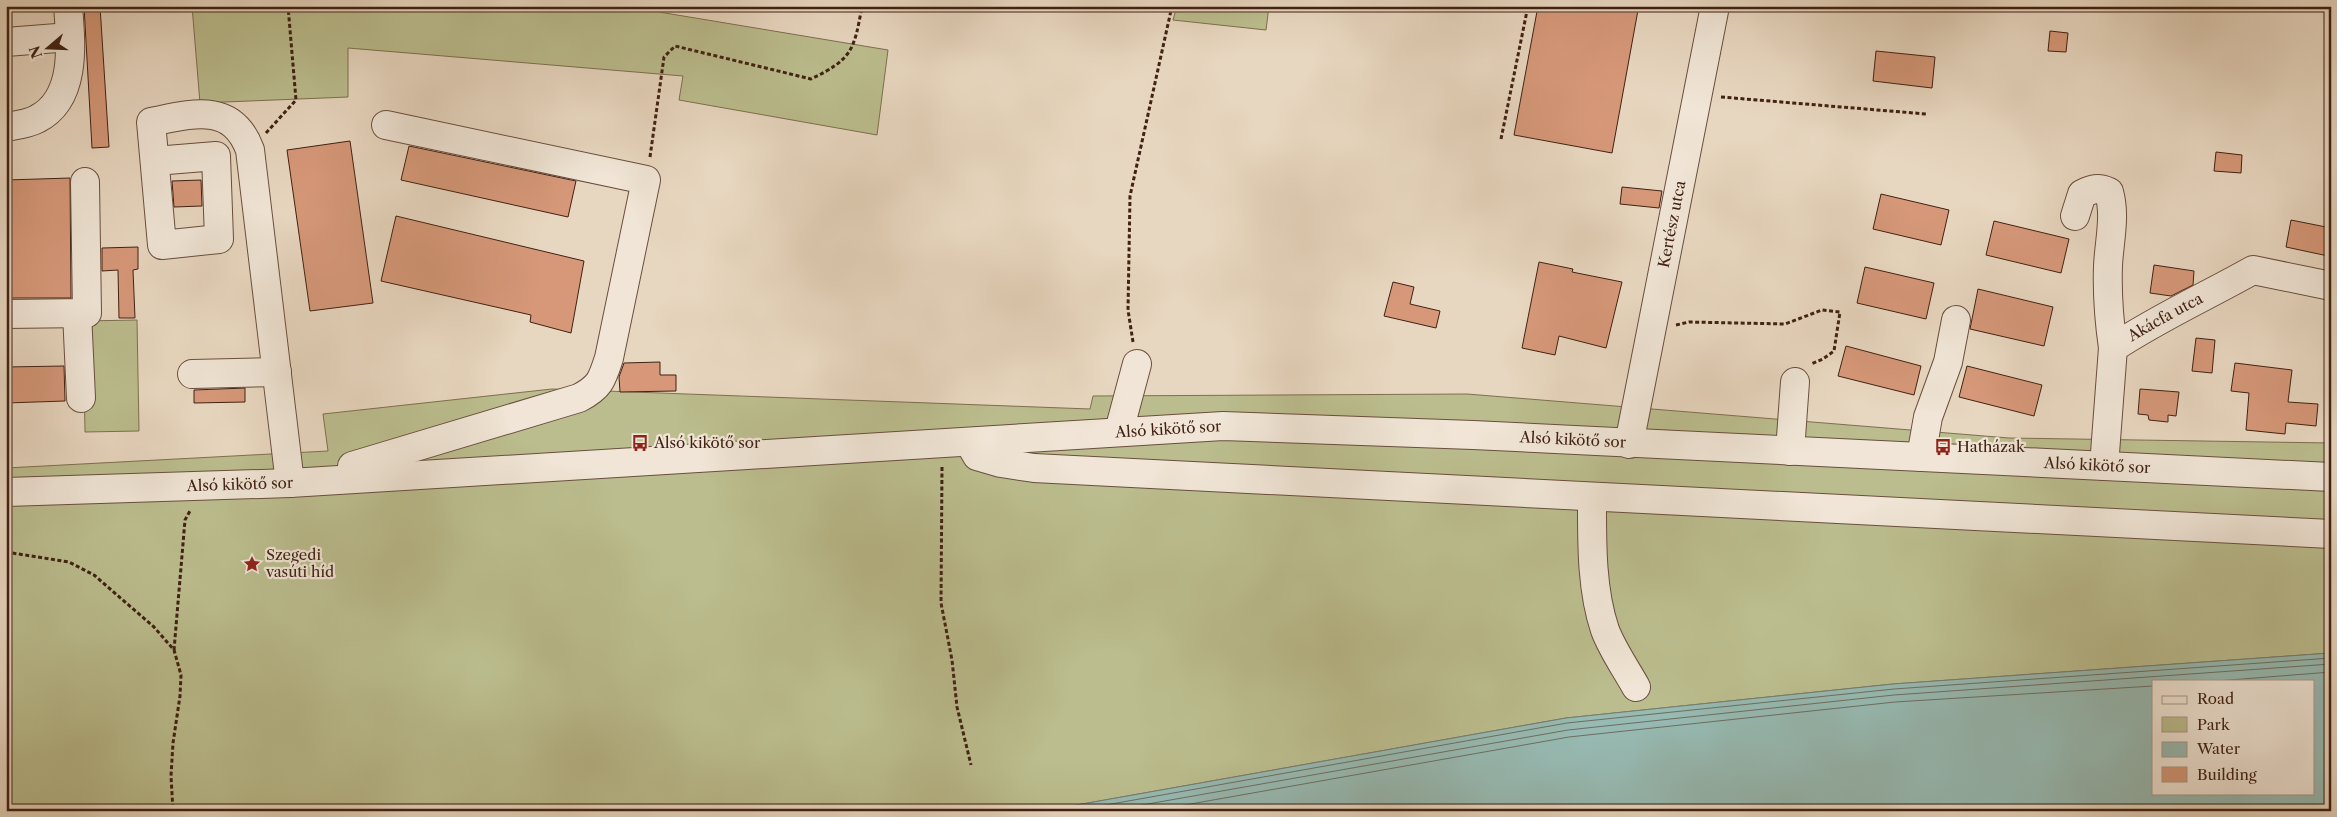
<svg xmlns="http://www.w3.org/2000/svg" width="2337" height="817" viewBox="0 0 2337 817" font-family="'Libre Caslon Text',serif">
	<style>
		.green { fill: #bbbd8e; stroke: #7e6f50 }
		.water { fill: #97bab2; stroke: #747d72; fill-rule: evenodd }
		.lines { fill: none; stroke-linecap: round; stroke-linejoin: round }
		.shore { stroke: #6c6e62; stroke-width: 1 }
		.building { fill: #d69879; stroke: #402113 }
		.minor-casing { stroke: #6a4e3e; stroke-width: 30 }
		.path { stroke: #402113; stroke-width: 3; stroke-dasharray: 4 2.5; stroke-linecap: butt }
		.minor { stroke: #f0e5d6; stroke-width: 28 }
		.labels { text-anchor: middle; stroke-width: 4.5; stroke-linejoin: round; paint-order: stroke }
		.street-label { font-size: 15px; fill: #402113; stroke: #f0e5d6 }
		.poi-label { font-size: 15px; fill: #402113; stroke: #f0e5d6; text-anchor: start }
	</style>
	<rect width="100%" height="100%" fill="#e8d7c0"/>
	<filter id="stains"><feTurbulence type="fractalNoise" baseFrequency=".004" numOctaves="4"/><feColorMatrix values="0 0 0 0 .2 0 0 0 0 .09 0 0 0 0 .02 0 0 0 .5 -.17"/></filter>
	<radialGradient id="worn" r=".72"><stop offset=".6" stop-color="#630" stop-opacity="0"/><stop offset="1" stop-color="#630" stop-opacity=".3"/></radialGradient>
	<g class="green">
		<polygon points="192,6 660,6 659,12 888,50 877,135 679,100 683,76 348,48 348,97 200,103"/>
		<polygon points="1177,6 1269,6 1266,30 1173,20"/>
		<polygon points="137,320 139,431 85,432 83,321"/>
		<polygon points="552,389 1090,409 1093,396 1467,394 2009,438 2331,443 2331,653 1893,684 1566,718 1043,811 6,811 6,468 328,451 323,414"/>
	</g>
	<path class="water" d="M2331,653V811H1043L1566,718L1893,684ZM2153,681H2313V793H2153Z"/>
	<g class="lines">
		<g class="shore">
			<polyline points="2217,681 2331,672"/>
			<polyline points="1072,811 1567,723 1894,689 2331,658"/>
			<polyline points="1108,811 1568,730 1894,695 2331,664"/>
			<polyline points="1151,811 1569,737 1895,702 2153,686"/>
		</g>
	</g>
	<g class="building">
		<polygon points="84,6 100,6 109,147 92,148"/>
		<polygon points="1538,6 1620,6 1638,10 1612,153 1514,135"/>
		<polygon points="2050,31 2068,33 2066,52 2048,51"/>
		<polygon points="1876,51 1935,57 1932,88 1873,81"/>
		<polygon points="350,141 373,303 310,311 287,150"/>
		<polygon points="409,146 576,181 568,217 401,180"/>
		<polygon points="2216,152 2242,155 2241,173 2214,171"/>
		<polygon points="70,178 71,298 6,298 6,180"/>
		<polygon points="201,180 202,206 174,207 172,181"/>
		<polygon points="1622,187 1662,191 1659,208 1620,204"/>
		<polygon points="1881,194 1949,210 1941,245 1873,229"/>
		<polygon points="396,216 584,261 571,333 530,322 531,315 381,281"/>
		<polygon points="2291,220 2331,228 2328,256 2286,247"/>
		<polygon points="1994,221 2069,239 2061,273 1986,255"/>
		<polygon points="138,247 138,269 133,270 135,318 119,318 118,270 102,271 102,248"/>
		<polygon points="1539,262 1573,269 1572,272 1622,282 1606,348 1559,336 1555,355 1522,348"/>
		<polygon points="2154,265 2194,271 2193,285 2171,296 2150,293"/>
		<polygon points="1865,267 1934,283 1926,319 1857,303"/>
		<polygon points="1393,282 1414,287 1410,304 1440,311 1436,328 1384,316"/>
		<polygon points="1978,289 2053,307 2044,346 1970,329"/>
		<polygon points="2196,338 2215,340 2212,373 2192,371"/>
		<polygon points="1846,346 1921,366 1914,395 1838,376"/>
		<polygon points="660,362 660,375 676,375 676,391 620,392 619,377 624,363"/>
		<polygon points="2235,363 2292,370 2288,402 2318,404 2316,426 2286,423 2285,434 2246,430 2249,393 2231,391"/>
		<polygon points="64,366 65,401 6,403 6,367"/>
		<polygon points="1967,366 2042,385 2034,416 1959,397"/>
		<polygon points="245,388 245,402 194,403 194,390"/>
		<polygon points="2140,389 2179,392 2176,416 2168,415 2168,422 2149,420 2148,415 2138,414"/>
	</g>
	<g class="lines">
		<g class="minor-casing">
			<g id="minor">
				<polyline points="6,42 70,37"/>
				<path d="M6,127C16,125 28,124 37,119C77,99 71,43 68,6"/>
				<path d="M155,161L216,156L219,239L162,245L151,122C191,114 232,101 250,150L290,483"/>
				<path d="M2075,216L2082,194C2092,189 2098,187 2109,192C2116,216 2109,242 2108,266C2107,293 2109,320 2113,348"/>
				<polyline points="77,313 81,398"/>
				<polyline points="6,314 87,313 85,182"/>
				<polyline points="192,374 277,372"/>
				<polyline points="1119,431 1137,364"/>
				<polyline points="969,442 977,456 1001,463 1034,468 2331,534"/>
				<path id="s1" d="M1629,444L1715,6"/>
				<polyline points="1790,451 1795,382"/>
				<polyline points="1921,457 1928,417 1948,362 1956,320"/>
				<path id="s2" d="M2104,466L2113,348C2158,318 2207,296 2253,270L2331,286"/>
				<path d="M352,474V466L579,398C600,387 602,380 609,358L646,180L386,125"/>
				<path id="s3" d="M6,492L290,483L1223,426L1473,435L2331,477"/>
				<path d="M1592,497C1592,540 1591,589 1605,630C1612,649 1626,669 1636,687"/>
			</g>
		</g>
		<g class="path">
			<polyline points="1679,6 1693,9"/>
			<polyline points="1721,97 1926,114"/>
			<polyline points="266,133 296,100 288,6"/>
			<polyline points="1501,139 1528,6"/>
			<path d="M650,157L664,57L675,46L811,79C852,59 854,51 862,6"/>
			<polyline points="1676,325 1689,322 1785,324 1822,310 1840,312 1834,351 1823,359 1811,364"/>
			<polyline points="1133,342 1128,310 1130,196 1172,6"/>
			<polyline points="942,467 941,603 952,660 957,707 971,765"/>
			<polyline points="6,552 69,562 94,575 154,627 174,650 181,675 180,696 173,743 171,776 173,811"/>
			<polyline points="174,650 185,520 191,509"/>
		</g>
		<use href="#minor" class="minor"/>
	</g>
	<defs>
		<g id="bus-bare" transform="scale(1.35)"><path d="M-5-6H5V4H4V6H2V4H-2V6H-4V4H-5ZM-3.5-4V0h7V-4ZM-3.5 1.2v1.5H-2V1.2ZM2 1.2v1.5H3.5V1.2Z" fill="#8f2418" stroke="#f0e5d6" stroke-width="2.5" paint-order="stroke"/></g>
		<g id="sight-bare" transform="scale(1.35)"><path d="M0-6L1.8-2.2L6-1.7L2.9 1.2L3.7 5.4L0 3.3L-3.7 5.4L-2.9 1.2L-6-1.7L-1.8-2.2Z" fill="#8f2418" stroke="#f0e5d6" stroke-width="2.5" paint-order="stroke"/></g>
	</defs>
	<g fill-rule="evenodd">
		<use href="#bus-bare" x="640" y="443"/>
		<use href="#bus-bare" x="1943" y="447"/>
		<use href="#sight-bare" x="252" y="564"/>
	</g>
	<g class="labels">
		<g class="street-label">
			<text dy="5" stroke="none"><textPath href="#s1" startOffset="224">Kertész utca</textPath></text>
			<text dy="5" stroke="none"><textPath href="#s2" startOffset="179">Akácfa utca</textPath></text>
			<text dy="5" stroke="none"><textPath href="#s3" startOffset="1164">Alsó kikötő sor</textPath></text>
			<text dy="5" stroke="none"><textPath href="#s3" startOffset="1569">Alsó kikötő sor</textPath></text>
			<text dy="5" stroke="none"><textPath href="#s3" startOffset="2094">Alsó kikötő sor</textPath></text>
			<text dy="5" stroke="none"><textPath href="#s3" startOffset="234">Alsó kikötő sor</textPath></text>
		</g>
		<g class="poi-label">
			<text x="654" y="448">Alsó kikötő sor</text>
			<text x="1957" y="452">Hatházak</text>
			<text x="266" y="560">Szegedi<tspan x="266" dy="17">vasúti híd</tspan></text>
		</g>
	</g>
	<rect width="2337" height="817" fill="none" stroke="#e8d7c0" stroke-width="25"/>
	<rect x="8" y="8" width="2322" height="802" fill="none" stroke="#402113" stroke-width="2.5"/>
	<rect x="12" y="12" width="2312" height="792" fill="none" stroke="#402113"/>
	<rect x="2152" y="680" width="162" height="115" fill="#f0e5d6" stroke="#aa9788"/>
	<rect x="2162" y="696" width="25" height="8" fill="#f0e5d6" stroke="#aa9788"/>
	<text x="2197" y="704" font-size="15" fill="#402113">Road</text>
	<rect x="2162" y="717" width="25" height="15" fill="#bbbd8e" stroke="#aa9788"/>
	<text x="2197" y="730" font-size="15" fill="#402113">Park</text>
	<rect x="2162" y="742" width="25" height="15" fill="#97bab2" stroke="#aa9788"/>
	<text x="2197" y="754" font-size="15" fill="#402113">Water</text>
	<rect x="2162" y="767" width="25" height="15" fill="#d69879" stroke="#aa9788"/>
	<text x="2197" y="780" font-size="15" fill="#402113">Building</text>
	<g transform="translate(48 48) rotate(251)" stroke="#f0e5d6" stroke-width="4" paint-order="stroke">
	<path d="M0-4L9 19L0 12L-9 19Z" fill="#402113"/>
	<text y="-8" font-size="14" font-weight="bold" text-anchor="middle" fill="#402113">N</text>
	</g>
	<rect width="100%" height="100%" filter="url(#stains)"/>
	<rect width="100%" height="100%" fill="url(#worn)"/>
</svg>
